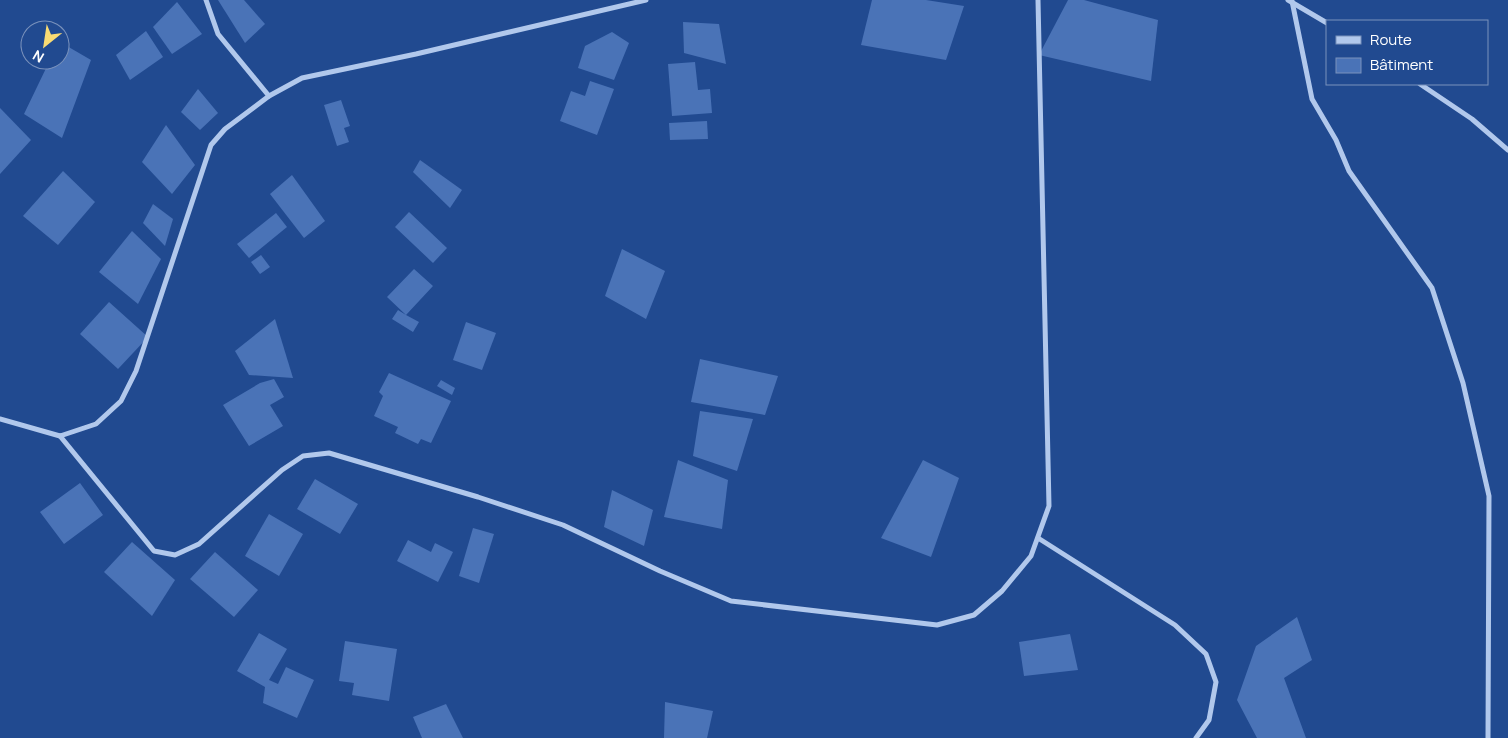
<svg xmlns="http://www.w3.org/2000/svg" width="1508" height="738" viewBox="0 0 1508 738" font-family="Manrope,sans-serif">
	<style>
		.building { fill: #4a73b7 }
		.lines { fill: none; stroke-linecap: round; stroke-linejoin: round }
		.minor { stroke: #b1c8ec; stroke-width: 5 }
	</style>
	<rect width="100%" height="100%" fill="#214a90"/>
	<g class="building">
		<polygon points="218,0 244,0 265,24 245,43"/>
		<polygon points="872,0 926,0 964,6 946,60 861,45"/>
		<polygon points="1068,0 1084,0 1158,20 1151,81 1039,55"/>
		<polygon points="177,2 202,34 172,54 153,27"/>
		<polygon points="683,22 719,24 726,64 684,53"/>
		<polygon points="146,31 163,57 130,80 116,55"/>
		<polygon points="612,32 629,43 614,80 578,68 585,46"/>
		<polygon points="60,42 91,60 62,138 24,114 50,60 60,60"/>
		<polygon points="695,62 698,90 710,89 712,113 672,116 668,64"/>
		<polygon points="590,81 614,89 597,135 560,121 571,91 585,96"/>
		<polygon points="198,89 218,113 200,130 181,112"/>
		<polygon points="341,100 350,126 344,128 349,142 337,146 324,105"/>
		<polygon points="0,108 31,140 0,174"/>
		<polygon points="707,121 708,139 670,140 669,123"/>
		<polygon points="166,125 195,165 172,194 142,162"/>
		<polygon points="420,160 462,190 450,208 413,172"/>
		<polygon points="63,171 95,202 58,245 23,216"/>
		<polygon points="292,175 325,221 304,238 270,194"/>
		<polygon points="153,204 173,219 165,246 143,223"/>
		<polygon points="409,212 447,248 433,263 395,227"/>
		<polygon points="276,213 287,227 249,258 237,244"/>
		<polygon points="132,231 161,259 138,304 99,272"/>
		<polygon points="622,249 665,271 646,319 605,296"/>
		<polygon points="261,255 270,267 260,274 251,262"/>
		<polygon points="414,269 433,286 406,315 419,322 413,332 392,319 398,310 406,315 387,297"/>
		<polygon points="109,302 148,337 118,369 80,334"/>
		<polygon points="275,319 293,378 249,375 235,351"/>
		<polygon points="466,322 496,333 482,370 453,360"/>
		<polygon points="700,359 778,376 765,415 691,402"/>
		<polygon points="389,373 451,401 431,443 421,439 418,444 395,433 398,427 374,416 383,396 379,392"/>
		<polygon points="274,379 284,397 270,405 283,426 249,446 223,405 260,383"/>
		<polygon points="441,380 455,388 452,395 437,386"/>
		<polygon points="700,411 753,419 737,471 693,456"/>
		<polygon points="678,460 728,480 722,529 664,517"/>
		<polygon points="923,460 959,478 931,557 881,538"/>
		<polygon points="315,479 358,504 340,534 297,509"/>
		<polygon points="80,483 103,515 64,544 40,512"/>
		<polygon points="612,490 653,510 644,546 604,527"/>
		<polygon points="269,514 303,534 279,576 245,556"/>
		<polygon points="473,528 494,534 479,583 459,576"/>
		<polygon points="408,540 431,552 435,543 453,552 438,582 397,561"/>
		<polygon points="132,542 175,580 152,616 104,572"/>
		<polygon points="215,552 258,590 234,617 190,579"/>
		<polygon points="1297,617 1312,660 1284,678 1306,738 1257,738 1237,700 1256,646"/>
		<polygon points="259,633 287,649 269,680 278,684 286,667 314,680 297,718 263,703 265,687 237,671"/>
		<polygon points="1070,634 1078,670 1024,676 1019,642"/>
		<polygon points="345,641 397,649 389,701 352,695 354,683 339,681"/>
		<polygon points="665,702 713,711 707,738 664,738"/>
		<polygon points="446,704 463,738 422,738 413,717"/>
	</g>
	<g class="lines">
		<g class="minor">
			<polyline points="206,0 218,34 269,96"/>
			<polyline points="1288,0 1327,23"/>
			<polyline points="1292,1 1312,99 1336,140 1349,171 1432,288 1463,383 1489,496 1488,738"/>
			<polyline points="1420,84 1472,119 1508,150"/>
			<polyline points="0,419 60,436 96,424 121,401 136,371 211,145 225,129 269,96 302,78 416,54 646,0"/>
			<polyline points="60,436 154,551 175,555 199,544 282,470 303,456 329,453 478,497 563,525 660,571 731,601 937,625 974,615 1002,591 1031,556 1049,506 1038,0"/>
			<polyline points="1038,538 1175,625 1206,654 1216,682 1209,720 1196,738"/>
		</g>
	</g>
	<rect x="1326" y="20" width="162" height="65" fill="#214a90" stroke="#7a92bc"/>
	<rect x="1336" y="36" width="25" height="8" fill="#b1c8ec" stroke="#7a92bc"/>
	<text x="1370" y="45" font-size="15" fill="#ffffff">Route</text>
	<rect x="1336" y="58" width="25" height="15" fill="#4a73b7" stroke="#7a92bc"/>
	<text x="1370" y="70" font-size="15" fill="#ffffff">Bâtiment</text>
	<g transform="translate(45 45) rotate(210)"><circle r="24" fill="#214a90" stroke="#7a92bc"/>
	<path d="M0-4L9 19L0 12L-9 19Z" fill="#f9db73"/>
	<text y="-8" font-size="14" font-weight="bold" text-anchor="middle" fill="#ffffff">N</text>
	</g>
</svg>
